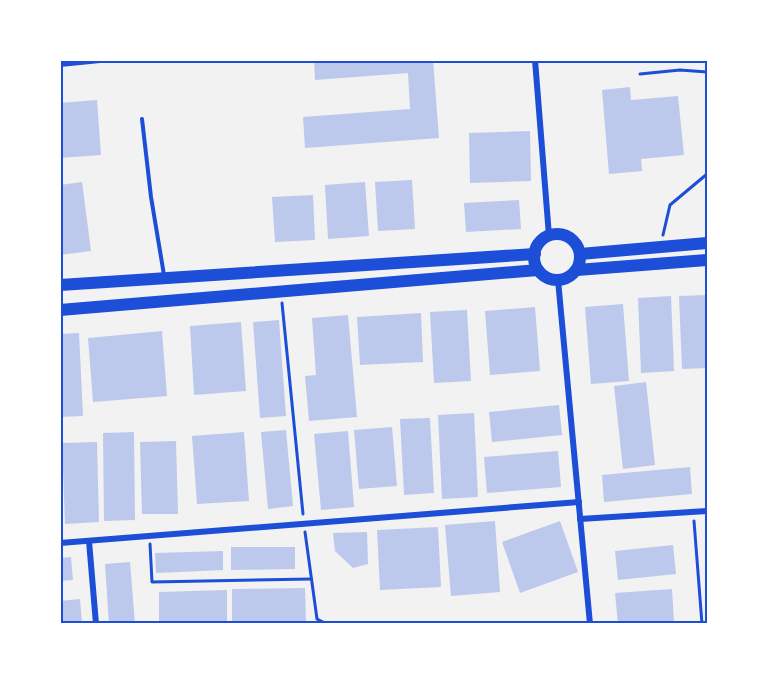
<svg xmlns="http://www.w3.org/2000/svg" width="767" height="684" viewBox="0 0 767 684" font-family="Figtree,sans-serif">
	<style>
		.building { fill: #bdc9ec }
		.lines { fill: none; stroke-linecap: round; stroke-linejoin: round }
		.path { stroke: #1d4ed8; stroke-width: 3 }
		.service { stroke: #1d4ed8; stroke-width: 4 }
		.minor { stroke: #1d4ed8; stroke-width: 6 }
		.secondary { stroke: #1d4ed8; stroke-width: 12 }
		.neatline { fill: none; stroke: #1d4ed8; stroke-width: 2 }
	</style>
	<rect width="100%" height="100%" fill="#f2f2f2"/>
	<g class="building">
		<polygon points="314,60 433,60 439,138 305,148 303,117 410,109 408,73 315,80"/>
		<polygon points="630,87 631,100 678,96 684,155 641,159 642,171 609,174 602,90"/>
		<polygon points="97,100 101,155 60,158 60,103"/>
		<polygon points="530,131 531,181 470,183 469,133"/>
		<polygon points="412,180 415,229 378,231 375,182"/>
		<polygon points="82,182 91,251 60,255 60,185"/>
		<polygon points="365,182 369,236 328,239 325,185"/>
		<polygon points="313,195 315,240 275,242 272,197"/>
		<polygon points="519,200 521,229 466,232 464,203"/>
		<polygon points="707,295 707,368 682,369 679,296"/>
		<polygon points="671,296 674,371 641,373 638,298"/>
		<polygon points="623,304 629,381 591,384 585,307"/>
		<polygon points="535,307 540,371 490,375 485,311"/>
		<polygon points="467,310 471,381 434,383 430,312"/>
		<polygon points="421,313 423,362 360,365 357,317"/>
		<polygon points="348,315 357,417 309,421 305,376 316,375 312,318"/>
		<polygon points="279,320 286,416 260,418 253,322"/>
		<polygon points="241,322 246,391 194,395 190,326"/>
		<polygon points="162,331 167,396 93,402 88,338"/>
		<polygon points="79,333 83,416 60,417 60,334"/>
		<polygon points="646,382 655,465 623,469 614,386"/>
		<polygon points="559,405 562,435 492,442 489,412"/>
		<polygon points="474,413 478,497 442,499 438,415"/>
		<polygon points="430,418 434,493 404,495 400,419"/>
		<polygon points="392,427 397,486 359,489 354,430"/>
		<polygon points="286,430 293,506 268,509 261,432"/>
		<polygon points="348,431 354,507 321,510 314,434"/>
		<polygon points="134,432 135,520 104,521 103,433"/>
		<polygon points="244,432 249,501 197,504 192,436"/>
		<polygon points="176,441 178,514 142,514 140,442"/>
		<polygon points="97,442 99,522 65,524 62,443"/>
		<polygon points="558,451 561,487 487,493 484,457"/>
		<polygon points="690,467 692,494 604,502 602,475"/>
		<polygon points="495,521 500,592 451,596 445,525"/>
		<polygon points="560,521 578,572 520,593 502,542"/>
		<polygon points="438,527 441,587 380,590 377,530"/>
		<polygon points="367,532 368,564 353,568 335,551 333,533"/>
		<polygon points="673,545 676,574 618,580 615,551"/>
		<polygon points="231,547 295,547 295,569 231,570"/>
		<polygon points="223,551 223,570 156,573 155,553"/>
		<polygon points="71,557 73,580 60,581 60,558"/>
		<polygon points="130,562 135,624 109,624 105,564"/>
		<polygon points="305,588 306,624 232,624 232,589"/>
		<polygon points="672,589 674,622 618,624 615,593"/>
		<polygon points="227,590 227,622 159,624 159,592"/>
		<polygon points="80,599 82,624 60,624 60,601"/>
	</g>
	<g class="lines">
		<g class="path">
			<polyline points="640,74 680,70 707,72"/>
			<polyline points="663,235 670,205 707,174"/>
			<polyline points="282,303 303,514"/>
			<polyline points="694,521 702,624"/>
			<polyline points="305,532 317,619 327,624"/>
			<polyline points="150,544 152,582 311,579"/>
		</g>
		<polyline class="service" points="142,119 151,197 164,275"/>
		<g class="minor">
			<polyline points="535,60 549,236"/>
			<polyline points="60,64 100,60"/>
			<polyline points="558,280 590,624"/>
			<polyline points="580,519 707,511"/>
			<polyline points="89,541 96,624"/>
			<polyline points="60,543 579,502"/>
		</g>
		<g class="secondary">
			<circle cx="557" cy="257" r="23"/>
			<polyline points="580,254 707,243"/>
			<polyline points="577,270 707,260"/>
			<polyline points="60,285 535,254"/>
			<polyline points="60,310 538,270"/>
		</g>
	</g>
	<rect width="767" height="684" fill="none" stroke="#ffffff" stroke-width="123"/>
	<rect x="62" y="62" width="644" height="560" class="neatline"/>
</svg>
